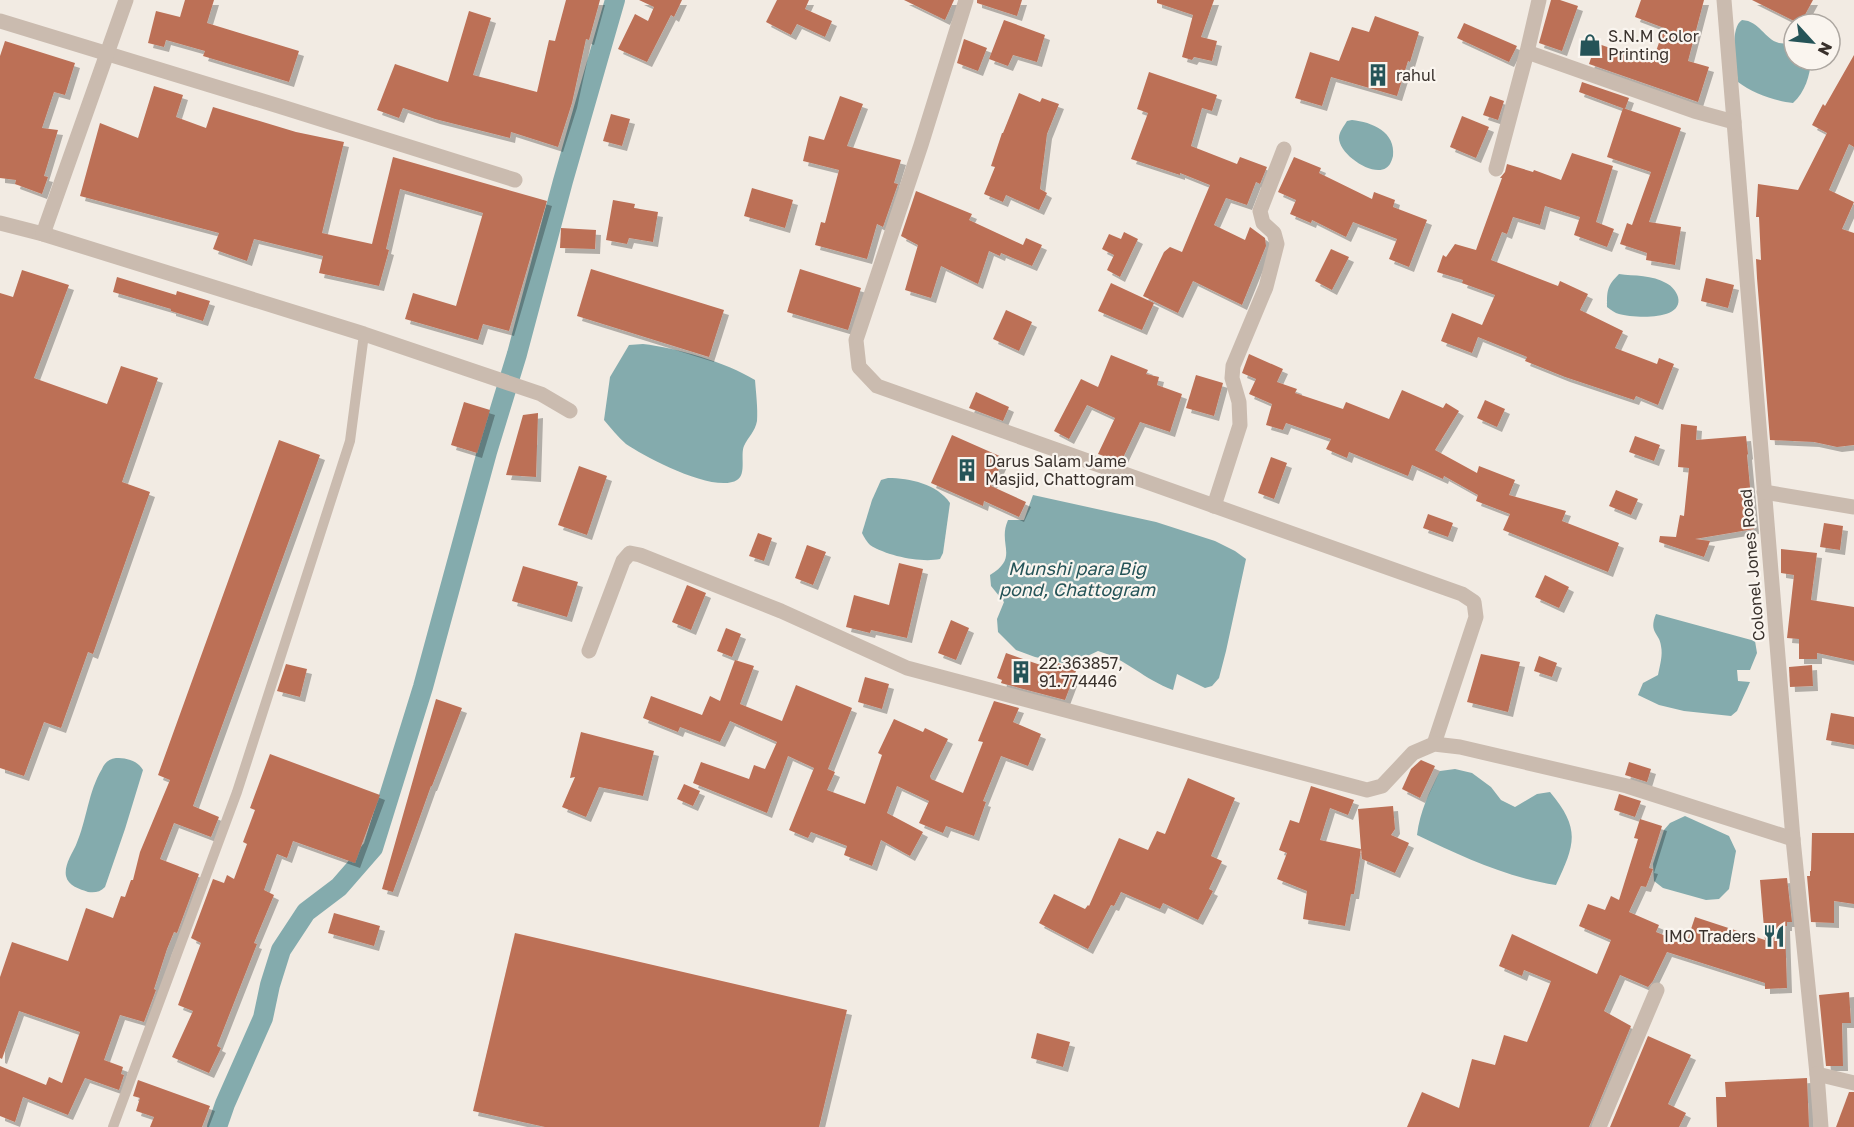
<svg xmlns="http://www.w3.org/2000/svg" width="1854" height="1127" viewBox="0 0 1854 1127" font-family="'Golos Text',sans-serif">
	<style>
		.water { fill: #84abad }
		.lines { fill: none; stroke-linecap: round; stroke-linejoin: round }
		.canal { stroke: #84abad; stroke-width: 20 }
		.building { fill: #bc7057; filter: url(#shadow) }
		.service { stroke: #cabbaf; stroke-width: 10 }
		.minor { stroke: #cabbaf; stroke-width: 15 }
		.labels { text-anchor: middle; stroke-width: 4.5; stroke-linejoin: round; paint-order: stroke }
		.poi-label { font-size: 16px; fill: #39312c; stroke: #faf5ef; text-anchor: start }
		.street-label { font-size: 16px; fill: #39312c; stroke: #faf5ef }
		.water-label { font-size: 18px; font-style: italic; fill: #255458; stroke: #faf5ef }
	</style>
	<defs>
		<filter id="shadow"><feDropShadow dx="5" dy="5" stdDeviation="0" flood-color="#0004"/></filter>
	</defs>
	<rect width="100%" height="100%" fill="#f2ebe3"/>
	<g class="water">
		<path d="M1742,20C1760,21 1764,39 1779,43C1783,44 1789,43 1794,43V60H1811C1810,76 1805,92 1793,103C1775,101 1752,93 1738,82C1736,67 1729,28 1742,20Z"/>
		<path d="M1352,120C1372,122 1396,132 1393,156C1392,160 1390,166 1386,168C1372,177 1339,154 1339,138C1339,132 1344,126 1347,121Z"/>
		<path d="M1619,274C1634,276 1653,275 1666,283C1672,286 1676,291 1678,297C1684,321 1634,318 1619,314C1615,313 1611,310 1607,307C1607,290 1607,286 1619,274Z"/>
		<path d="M643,344C677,348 725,362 755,380C756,393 758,409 757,421C755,432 748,437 744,446C740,455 747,474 737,480C715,494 645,457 626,444C618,437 611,428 604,420L610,377L629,345Z"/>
		<path d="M888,478C910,478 937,484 950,503L943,553L940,559C921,563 887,556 870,545C867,542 864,537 862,533L872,500L881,480Z"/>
		<path d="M1033,495L1156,522L1215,541L1235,551L1246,559L1226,651L1219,678L1212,686L1205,688L1177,674L1173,690C1145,680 1126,659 1098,651L1075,662L1063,663L1035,657L1016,650L998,632L997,619L1004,602L991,586L990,575C1020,557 997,545 1008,520H1024Z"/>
		<path d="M1656,614L1755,641L1757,653L1750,670H1737L1738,681L1750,682L1737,711L1731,716L1684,711L1659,705L1638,695L1643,683L1658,675C1660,665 1663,655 1661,646C1660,633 1648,633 1656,614Z"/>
		<path d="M116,758C126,758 137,760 143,770L125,829L105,887C100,892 95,893 88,892C80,889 68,886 66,876C64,865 72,854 76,845C87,820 88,792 102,769C105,762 109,759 116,758Z"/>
		<path d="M1455,769L1472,773L1491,787L1501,800L1515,807L1537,794L1550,792C1581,829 1575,844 1556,885C1508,878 1461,856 1417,835C1420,811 1429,793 1440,771Z"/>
		<polygon points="1685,816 1729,836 1736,851 1729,889 1719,899 1706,900 1663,888 1654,881 1653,864 1664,830 1670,823"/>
	</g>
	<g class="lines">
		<polyline class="canal" points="217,1127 225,1104 263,1018 270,985 281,950 306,912 339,887 373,848 423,687 487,452 517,354 563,181 615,0"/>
	</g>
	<g class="building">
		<polygon points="185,0 214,0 207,23 299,51 289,82 203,56 205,51 166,40 164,47 148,43 156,11 180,17"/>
		<polygon points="566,0 600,0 589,40 586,39 572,103 558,147 511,132 510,138 435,119 403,108 399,118 377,110 395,64 448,82 469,11 491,18 473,75 537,92 549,40 555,41"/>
		<polygon points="639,0 682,0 674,17 671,15 647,62 618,49 635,14 648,21 654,7"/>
		<polygon points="777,0 809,0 805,9 832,21 825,37 797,24 791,35 766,22"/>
		<polygon points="904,0 954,0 945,20"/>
		<polygon points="977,0 1022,0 1017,16 977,3"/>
		<polygon points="1157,0 1214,0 1201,37 1217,41 1212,61 1194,57 1192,60 1182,57 1193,15 1157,3"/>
		<polygon points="1551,0 1560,0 1578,6 1562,51 1539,43"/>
		<polygon points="1641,0 1704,0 1688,61 1709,67 1698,102 1589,64 1596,43 1652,63 1664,28 1635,17"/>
		<polygon points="1752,0 1813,0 1800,24"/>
		<polygon points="1375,16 1419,32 1410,62 1408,61 1397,96 1331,77 1322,106 1295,98 1310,52 1339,61 1352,27 1369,32"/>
		<polygon points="1004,20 1045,35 1037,62 1013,55 1008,66 989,59"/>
		<polygon points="1464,23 1517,46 1509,62 1457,38"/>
		<polygon points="964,39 987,48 978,71 957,63"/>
		<polygon points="5,41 75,63 65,95 54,92 42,128 58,130 44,176 48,177 42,194 15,184 16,180 0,178 0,56"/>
		<polygon points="1854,55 1854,147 1849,144 1829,190 1854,202 1842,229 1854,233 1854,445 1837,447 1814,442 1770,440 1757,278 1756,259 1761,260 1759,217 1756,217 1758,184 1798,190 1827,133 1812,125 1823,104 1825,106"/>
		<polygon points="1149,72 1217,95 1212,111 1202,108 1191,146 1237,164 1240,157 1267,167 1260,184 1256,182 1247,205 1226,198 1214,225 1245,240 1250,227 1265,238 1266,246 1242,305 1193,281 1178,313 1143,296 1164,252 1170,247 1182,252 1210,185 1180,173 1180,175 1131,159 1148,113 1137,109"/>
		<polygon points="1582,82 1629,98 1625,109 1579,92"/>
		<polygon points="154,86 183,95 176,117 206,128 213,107 296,132 344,142 322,233 372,244 393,157 547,201 509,331 483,324 478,340 405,319 413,293 456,306 483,213 400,189 386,249 389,250 379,286 319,273 323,256 254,239 247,261 213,249 219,233 80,196 100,123 138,138"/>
		<polygon points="1019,93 1040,102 1042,98 1059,104 1047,134 1040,189 1047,193 1039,210 1006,195 1003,202 984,194 995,167 991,166 1002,133 1003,133"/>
		<polygon points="840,96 863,104 847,146 901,160 894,183 898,184 883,227 877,224 867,259 815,245 821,222 825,223 839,170 803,161 809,136 824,140"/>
		<polygon points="1490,96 1504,101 1498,120 1483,115"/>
		<polygon points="1623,108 1681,128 1649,222 1681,227 1675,265 1646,260 1647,253 1620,244 1627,223 1632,225 1651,172 1607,157"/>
		<polygon points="611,114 630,119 622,146 603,141"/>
		<polygon points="1462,116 1489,127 1476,158 1450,147"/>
		<polygon points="1572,153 1613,166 1596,222 1614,229 1607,247 1574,235 1580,217 1545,206 1540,225 1513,217 1507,234 1502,232 1491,260 1558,286 1560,281 1588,294 1580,310 1623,331 1615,348 1657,364 1659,358 1674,364 1658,405 1636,396 1634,400 1565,377 1525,361 1527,357 1478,337 1472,353 1441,341 1452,313 1482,325 1495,295 1462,283 1463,280 1437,272 1443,255 1446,257 1455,244 1476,250 1502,178 1500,178 1505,172 1507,164 1533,172 1534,170 1561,180"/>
		<polygon points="1294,157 1321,168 1319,173 1372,199 1374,192 1395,200 1393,207 1427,220 1409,267 1389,259 1397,239 1353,222 1346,237 1312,220 1311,223 1290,214 1296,200 1278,192"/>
		<polygon points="752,188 793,200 785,228 744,216"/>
		<polygon points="916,191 972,214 969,220 1023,245 1026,238 1042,245 1032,266 1001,253 1000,256 989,251 978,284 941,266 931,298 905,290 918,245 901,236"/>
		<polygon points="613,200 635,204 634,208 658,212 653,242 629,238 627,244 606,240"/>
		<polygon points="561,228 596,230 595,249 560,248"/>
		<polygon points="1124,232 1138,239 1120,277 1107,270 1114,255 1102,249 1109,234 1121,239"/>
		<polygon points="1331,249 1349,257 1332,290 1315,281"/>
		<polygon points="591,269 724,310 709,357 577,316"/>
		<polygon points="800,269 861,288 848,330 787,312"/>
		<polygon points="22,270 69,285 34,378 107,404 121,366 158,378 122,482 150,492 93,654 88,652 61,728 44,722 24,776 0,768 0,293 13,297"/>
		<polygon points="117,277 176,295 177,291 210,301 203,321 171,311 171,309 113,292"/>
		<polygon points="1706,278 1734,285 1728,308 1701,301"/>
		<polygon points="1111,283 1154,303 1142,330 1098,311"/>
		<polygon points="1006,310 1032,322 1019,351 993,339"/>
		<polygon points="1249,354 1283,369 1277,382 1297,389 1295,393 1343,409 1346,402 1389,419 1402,390 1443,408 1446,403 1459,411 1435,450 1477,473 1479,466 1515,480 1509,495 1566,511 1562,521 1619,543 1608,572 1503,530 1510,514 1476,501 1478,495 1444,476 1443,479 1412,465 1408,476 1349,452 1347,458 1326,449 1331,439 1286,423 1283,430 1266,425 1272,404 1249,394 1256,379 1242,373"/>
		<polygon points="1111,355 1148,370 1146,374 1159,377 1157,385 1182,394 1170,432 1140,422 1121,462 1098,454 1115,418 1087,405 1069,439 1054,431 1081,379 1098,387"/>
		<polygon points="1196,375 1223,383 1214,416 1186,408"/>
		<polygon points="976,392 1009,407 1003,421 969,408"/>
		<polygon points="1485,400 1505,409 1497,427 1477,418"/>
		<polygon points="464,402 490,410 477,453 451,445"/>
		<polygon points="538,413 536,477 506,475 523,415"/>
		<polygon points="1681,424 1697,426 1696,440 1746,436 1748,454 1747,455 1754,529 1695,539 1710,541 1704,557 1659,542 1660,536 1676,537 1680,515 1684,516 1689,468 1678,467"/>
		<polygon points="952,435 1004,458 991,486 1026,502 1019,517 984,501 983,506 931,483"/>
		<polygon points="1635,436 1660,445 1654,461 1629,452"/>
		<polygon points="279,440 320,455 193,806 219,817 211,837 174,823 160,859 199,874 177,933 174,932 167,949 154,989 156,990 144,1022 120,1015 104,1060 123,1067 121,1074 124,1075 119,1090 85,1078 68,1115 23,1097 15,1122 0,1116 0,1066 46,1085 49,1077 62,1083 80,1032 19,1011 2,1059 0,1058 0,977 12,942 68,961 86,908 113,918 121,896 125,897 131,880 133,880 140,852 170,780 158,775"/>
		<polygon points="1271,457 1287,463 1274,499 1258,493"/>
		<polygon points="579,466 607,476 587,535 558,525"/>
		<polygon points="1616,490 1638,499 1631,515 1609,506"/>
		<polygon points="1428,514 1453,523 1448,537 1423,528"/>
		<polygon points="1824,523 1843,526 1840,550 1820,547"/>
		<polygon points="758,533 772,538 764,561 749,556"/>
		<polygon points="807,545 826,552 813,585 795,578"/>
		<polygon points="1781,549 1817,553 1811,600 1854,607 1854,661 1817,653 1817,659 1799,659 1799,639 1787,638 1794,575 1781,573"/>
		<polygon points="899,563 923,569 907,638 871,630 870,633 846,627 854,595 889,605"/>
		<polygon points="523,566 578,582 567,617 512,601"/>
		<polygon points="1545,575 1569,587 1559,608 1535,597"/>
		<polygon points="687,585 706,593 691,630 672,622"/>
		<polygon points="951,620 969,628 956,660 938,653"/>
		<polygon points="726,628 741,634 732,657 717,651"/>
		<polygon points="1006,653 1055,670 1058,663 1076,671 1065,700 1001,683 1002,680 997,678"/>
		<polygon points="1481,654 1520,662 1508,712 1467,702"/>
		<polygon points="1539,656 1557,663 1552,677 1534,671"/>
		<polygon points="735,660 754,666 740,704 782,721 796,685 852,708 828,769 835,772 827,790 865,804 882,755 878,753 894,719 923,732 925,728 948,739 930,776 931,779 963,793 983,742 978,741 994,701 1019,708 1013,722 1041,734 1028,766 1001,756 983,801 986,802 974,836 946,826 943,833 919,823 929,801 897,786 887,813 923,832 910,856 881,840 872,866 844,855 847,846 811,832 808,838 789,830 814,768 788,756 767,813 693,783 701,762 749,779 754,765 765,769 777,742 730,721 720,742 680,727 678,732 643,718 651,696 702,715 710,696 720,701"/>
		<polygon points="286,664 307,669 300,697 277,691"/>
		<polygon points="1812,665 1813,686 1790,687 1789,667"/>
		<polygon points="865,677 889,684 882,709 858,702"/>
		<polygon points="436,699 462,708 432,786 431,786 393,892 382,889"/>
		<polygon points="1831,713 1854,717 1854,745 1826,740"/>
		<polygon points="581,732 654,751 643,796 599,787 586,817 562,807 575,777 570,778"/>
		<polygon points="270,754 380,795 355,863 293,841 287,858 277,854 264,890 274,895 254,943 257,944 217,1046 221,1048 209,1073 172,1057 193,1011 178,1005 201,943 191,938 213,879 224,883 227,875 234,879 247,844 243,842 255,810 250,808"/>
		<polygon points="1421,760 1435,766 1420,798 1402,789 1411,769"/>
		<polygon points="1629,762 1651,769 1647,782 1625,775"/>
		<polygon points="1188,778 1235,798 1211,856 1222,861 1209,889 1213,891 1198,920 1163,903 1160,909 1121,892 1114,906 1111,905 1088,949 1039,923 1054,894 1085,909 1088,905 1089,906 1119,838 1148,850 1157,831 1165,834"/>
		<polygon points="684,784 700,791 693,806 677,799"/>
		<polygon points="1311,786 1354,800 1348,815 1330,808 1320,840 1361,849 1358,809 1393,806 1395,829 1391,835 1409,843 1395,873 1362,859 1361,849 1354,894 1351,894 1345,926 1303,919 1307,891 1277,879 1287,853 1279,850 1290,820 1299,823"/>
		<polygon points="1619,794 1641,801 1635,817 1614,810"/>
		<polygon points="1640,819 1662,826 1649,868 1653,869 1646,887 1641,886 1629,912 1659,925 1656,932 1686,944 1695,917 1765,940 1760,880 1787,878 1792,922 1787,922 1787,926 1785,926 1787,988 1765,989 1765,983 1667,952 1653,981 1648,987 1620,975 1604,1011 1631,1026 1589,1127 1407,1127 1422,1092 1459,1108 1472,1059 1495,1065 1504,1035 1527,1042 1551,981 1524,970 1522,976 1499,966 1512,934 1597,974 1611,940 1579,926 1588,904 1605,910 1611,896 1619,900 1638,839 1634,838"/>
		<polygon points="1812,833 1854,833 1854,904 1834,901 1834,923 1811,922 1807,876 1810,876 1810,871 1811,871"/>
		<polygon points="334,913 380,926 374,946 328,933"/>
		<polygon points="515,933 847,1010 819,1127 545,1127 473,1111"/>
		<polygon points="1849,992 1851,1023 1842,1023 1843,1066 1826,1066 1819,995"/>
		<polygon points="1037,1033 1070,1042 1063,1067 1031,1058"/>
		<polygon points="1648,1036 1691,1055 1668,1104 1686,1113 1679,1127 1610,1127"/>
		<polygon points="1807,1078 1809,1127 1717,1127 1716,1097 1726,1097 1725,1082"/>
		<polygon points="138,1080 210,1106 202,1127 150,1127 154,1117 136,1111 140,1098 133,1096"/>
		<polygon points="1849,1092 1854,1092 1854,1127 1836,1127"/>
	</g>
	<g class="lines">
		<polyline class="service" points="113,1127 237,792 350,441 364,334"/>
		<g class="minor">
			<polyline points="966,0 921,145 856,340 859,367 877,386 1462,594 1474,602 1476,617 1434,744"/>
			<polyline points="1724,0 1793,839 1817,1074 1821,1127"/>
			<polyline points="0,21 282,107 515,180"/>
			<polyline points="1527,52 1539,0"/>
			<polyline points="1496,169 1527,52 1694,111 1734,122"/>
			<polyline points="0,223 43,234 364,334 541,394 570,411"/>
			<polyline points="43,234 126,0"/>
			<polyline points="1764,492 1854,507"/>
			<polyline points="1214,506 1240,425 1239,402 1232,378 1233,366 1266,287 1277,244 1274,233 1263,223 1260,211 1284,149"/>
			<polyline points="589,651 623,561 630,553 640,555 781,611 907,668 1367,790 1382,786 1413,753 1434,744 1460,747 1627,786 1793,839"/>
			<polyline points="1817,1074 1854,1083"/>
			<polyline points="1599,1127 1657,990"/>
		</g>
	</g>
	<defs>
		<g id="shop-bare" transform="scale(1.8)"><path d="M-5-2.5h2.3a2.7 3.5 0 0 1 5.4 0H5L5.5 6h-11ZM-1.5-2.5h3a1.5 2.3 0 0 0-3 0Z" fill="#255458" stroke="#faf5ef" stroke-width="2.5" paint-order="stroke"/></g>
		<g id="building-bare" transform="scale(1.8)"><path d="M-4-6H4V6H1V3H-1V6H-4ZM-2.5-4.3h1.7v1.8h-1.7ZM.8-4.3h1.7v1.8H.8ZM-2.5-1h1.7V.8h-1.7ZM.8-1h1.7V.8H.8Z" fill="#255458" stroke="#faf5ef" stroke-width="2.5" paint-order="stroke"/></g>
		<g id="restaurant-bare" transform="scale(1.8)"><path d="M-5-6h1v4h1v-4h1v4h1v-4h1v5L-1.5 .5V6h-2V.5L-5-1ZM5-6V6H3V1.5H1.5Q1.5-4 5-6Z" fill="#255458" stroke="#faf5ef" stroke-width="2.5" paint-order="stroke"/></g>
	</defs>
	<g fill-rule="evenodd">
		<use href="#shop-bare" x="1590" y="45"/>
		<use href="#building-bare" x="1378" y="75"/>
		<use href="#building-bare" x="967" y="470"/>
		<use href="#building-bare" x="1021" y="672"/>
		<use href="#restaurant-bare" x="1774" y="936"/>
	</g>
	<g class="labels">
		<g class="poi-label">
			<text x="1608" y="42">S.N.M Color<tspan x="1608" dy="18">Printing</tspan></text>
			<text x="1396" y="81">rahul</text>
			<text x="985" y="467">Darus Salam Jame<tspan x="985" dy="18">Masjid, Chattogram</tspan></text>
			<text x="1039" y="669">22.363857,<tspan x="1039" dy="18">91.774446</tspan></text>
			<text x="1756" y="942" text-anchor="end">IMO Traders</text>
		</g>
		<g class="street-label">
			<text transform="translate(1752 565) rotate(-95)" y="6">Colonel Jones Road</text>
		</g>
		<g class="water-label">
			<text x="1077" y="575">Munshi para Big<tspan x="1077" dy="21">pond, Chattogram</tspan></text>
		</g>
	</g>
	<g transform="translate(1812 42) rotate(117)"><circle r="28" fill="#faf5ef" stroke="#ada7a1" stroke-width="1.5"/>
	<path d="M0-4.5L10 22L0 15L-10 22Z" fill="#255458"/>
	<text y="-9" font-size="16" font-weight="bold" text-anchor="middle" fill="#39312c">N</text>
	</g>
</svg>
